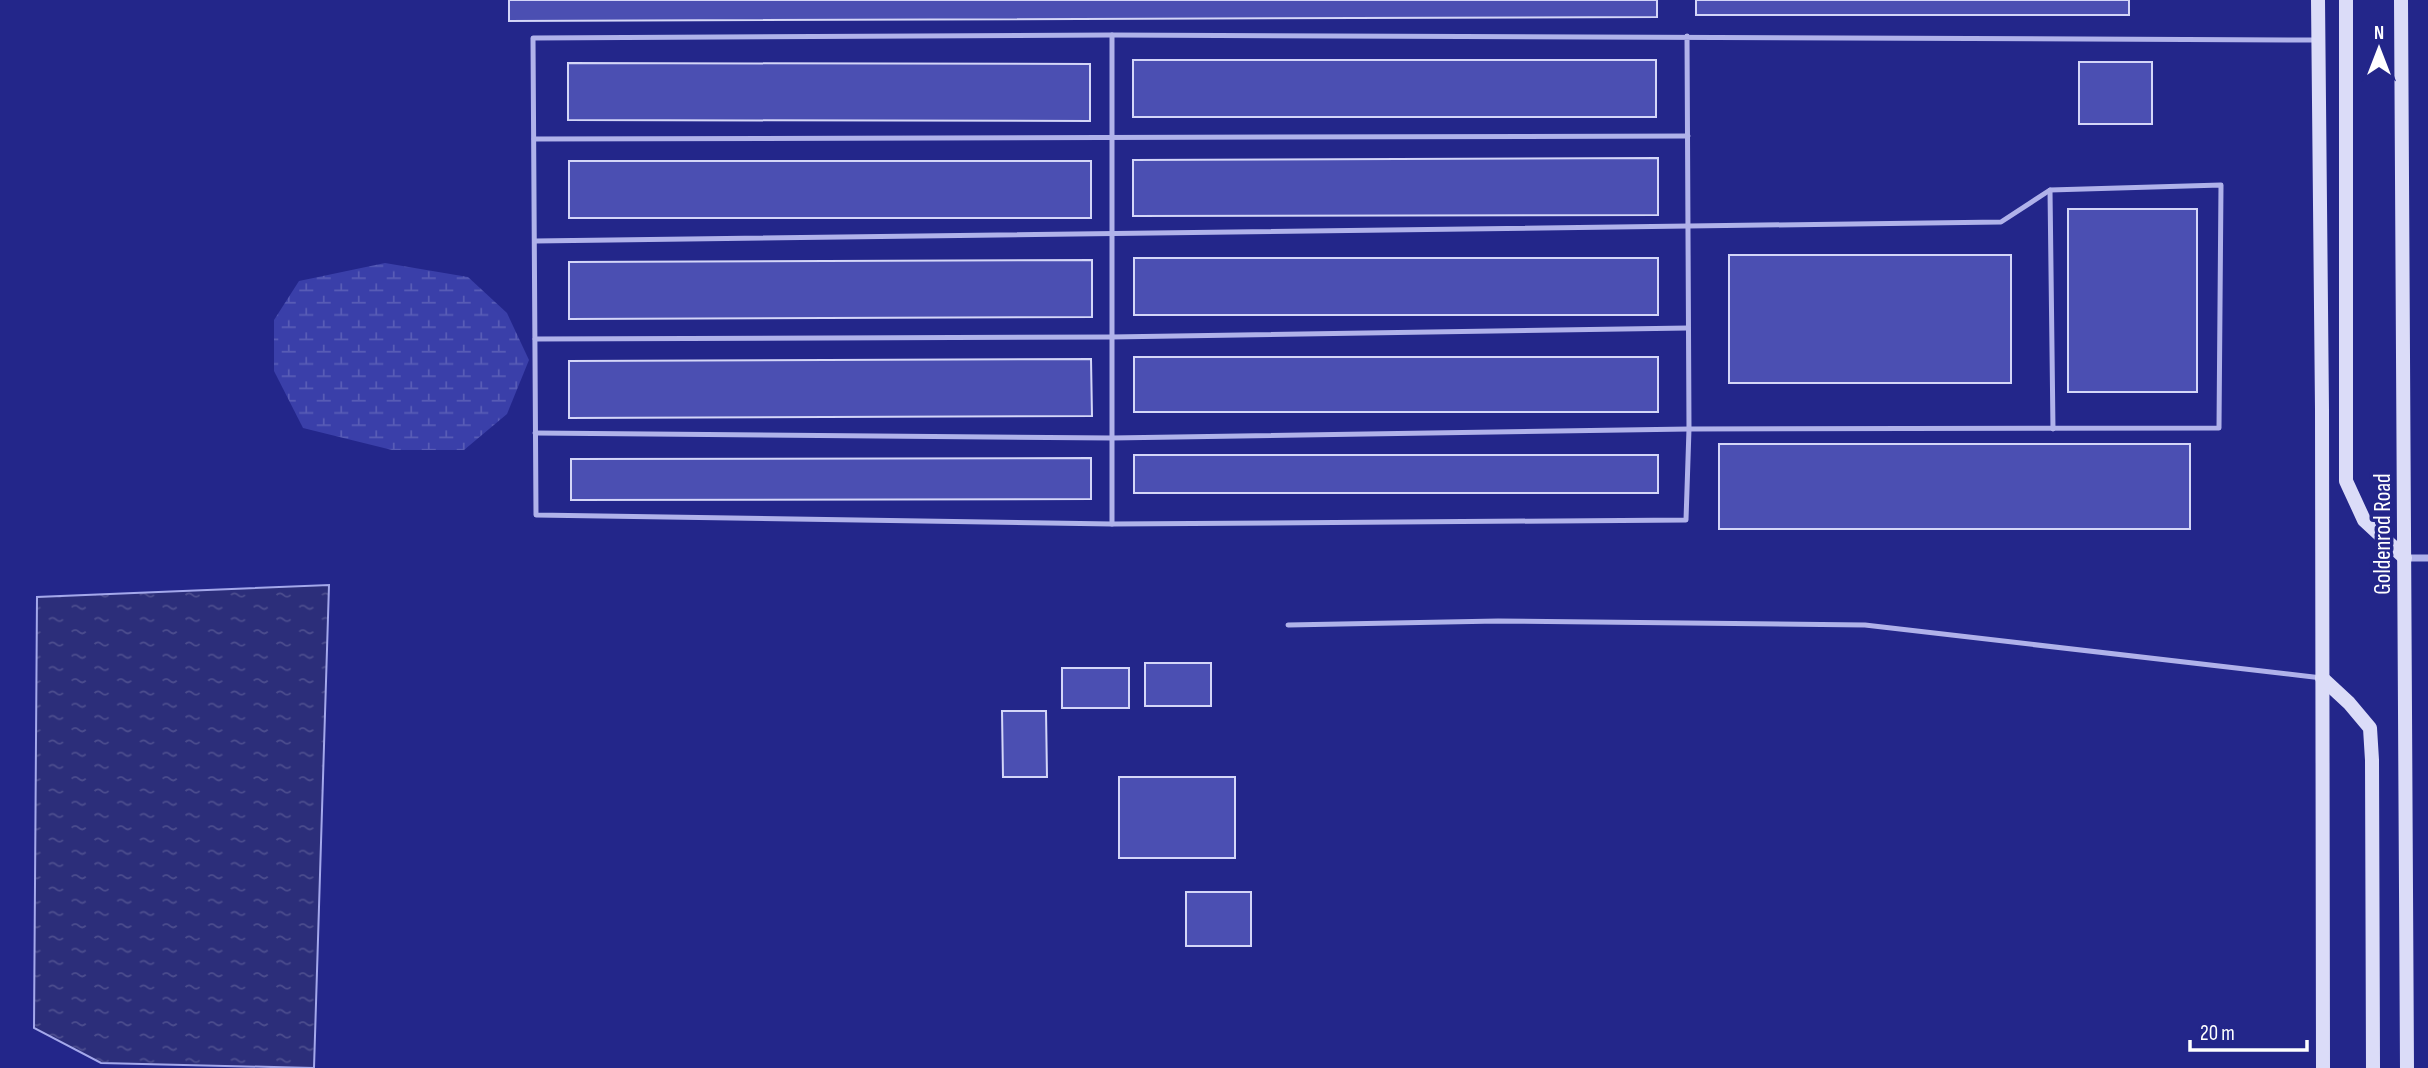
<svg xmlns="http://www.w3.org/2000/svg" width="2428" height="1068" viewBox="0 0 2428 1068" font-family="'Sofia Sans Condensed',sans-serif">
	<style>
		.wetland { fill: url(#wetland-marsh) }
		.water { fill: url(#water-ripples); stroke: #a4a8eb; stroke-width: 2 }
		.building { fill: #4b4fb2; stroke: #d4d6f8; stroke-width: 2 }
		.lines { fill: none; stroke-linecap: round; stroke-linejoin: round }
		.service { stroke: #b0b2ea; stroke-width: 5 }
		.minor { stroke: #b0b2ea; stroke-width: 7 }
		.secondary { stroke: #dbdcf8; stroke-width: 14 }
		.labels { text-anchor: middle; stroke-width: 7; stroke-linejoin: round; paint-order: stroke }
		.street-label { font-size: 23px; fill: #fff; stroke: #23268a }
	</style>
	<defs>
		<pattern id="wetland-marsh" width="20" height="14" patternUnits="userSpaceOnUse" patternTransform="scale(1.75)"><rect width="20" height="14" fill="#3a3fa9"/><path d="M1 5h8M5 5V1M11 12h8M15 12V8" fill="none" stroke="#585cb6"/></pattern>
		<pattern id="water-ripples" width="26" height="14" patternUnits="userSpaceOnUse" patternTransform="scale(1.75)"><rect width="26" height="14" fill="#2c2e7a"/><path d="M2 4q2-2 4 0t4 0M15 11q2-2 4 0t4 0" fill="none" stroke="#4c4d8e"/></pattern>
	</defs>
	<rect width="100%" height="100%" fill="#23268a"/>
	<polygon class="wetland" points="385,263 468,277 507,313 529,360 507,414 464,450 392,450 303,428 274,371 274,320 299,281"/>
	<polygon class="water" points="329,585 314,1068 101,1063 34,1028 37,597"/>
	<g class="building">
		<polygon points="509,0 1657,0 1657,17 509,21"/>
		<rect x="1696" y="0" width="433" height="15"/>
		<rect x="1133" y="60" width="523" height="57"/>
		<rect x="2079" y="62" width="73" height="62"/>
		<polygon points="568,63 1090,64 1090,121 568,120"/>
		<polygon points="1658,158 1658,215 1133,216 1133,160"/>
		<rect x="569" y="161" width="522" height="57"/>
		<rect x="2068" y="209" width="129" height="183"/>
		<rect x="1729" y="255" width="282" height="128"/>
		<rect x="1134" y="258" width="524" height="57"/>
		<polygon points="1092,260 1092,317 569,319 569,262"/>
		<rect x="1134" y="357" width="524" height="55"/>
		<polygon points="1091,359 1092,416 569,418 569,361"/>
		<rect x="1719" y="444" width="471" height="85"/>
		<rect x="1134" y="455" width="524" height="38"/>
		<polygon points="1091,458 1091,499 571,500 571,459"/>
		<rect x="1145" y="663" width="66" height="43"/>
		<rect x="1062" y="668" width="67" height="40"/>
		<polygon points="1002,711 1046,711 1047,777 1003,777"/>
		<rect x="1119" y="777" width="116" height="81"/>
		<rect x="1186" y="892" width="65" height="54"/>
	</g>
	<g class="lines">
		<g class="service">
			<polyline points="1112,35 1112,524"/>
			<polyline points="1687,36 1689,429 1686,520 1112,524 536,515 533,38 1112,35 2315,40"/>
			<polyline points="534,139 1688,136"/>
			<polyline points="2050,190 2053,429"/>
			<polyline points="535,241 2001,222 2050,190 2221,185 2219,428 1689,429 1112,438 535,433"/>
			<polyline points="535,339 1111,337 1688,328"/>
			<polyline points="1288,625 1498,621 1865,625 2322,678"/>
		</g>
		<polyline class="minor" points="2405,558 2428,558"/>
		<g class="secondary">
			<polyline points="2318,0 2322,409 2323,1068"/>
			<polyline points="2346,0 2346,481 2364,520 2405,558"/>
			<polyline points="2401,0 2407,1068"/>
			<polyline points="2322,678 2349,703 2370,728 2372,760 2373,1068"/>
		</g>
	</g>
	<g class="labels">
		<g class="street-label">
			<text transform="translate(2382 534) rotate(-90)" y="8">Goldenrod Road</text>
		</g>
	</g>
	<g transform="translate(2379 49)" stroke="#23268a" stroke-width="5" paint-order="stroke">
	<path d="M0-5L12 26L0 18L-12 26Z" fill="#ffffff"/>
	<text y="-10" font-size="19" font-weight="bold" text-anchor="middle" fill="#ffffff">N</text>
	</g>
	<path d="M2190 1040v10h117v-10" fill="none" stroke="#ffffff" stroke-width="3.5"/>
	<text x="2200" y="1040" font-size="21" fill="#ffffff" stroke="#23268a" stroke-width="5" paint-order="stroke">20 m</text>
</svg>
